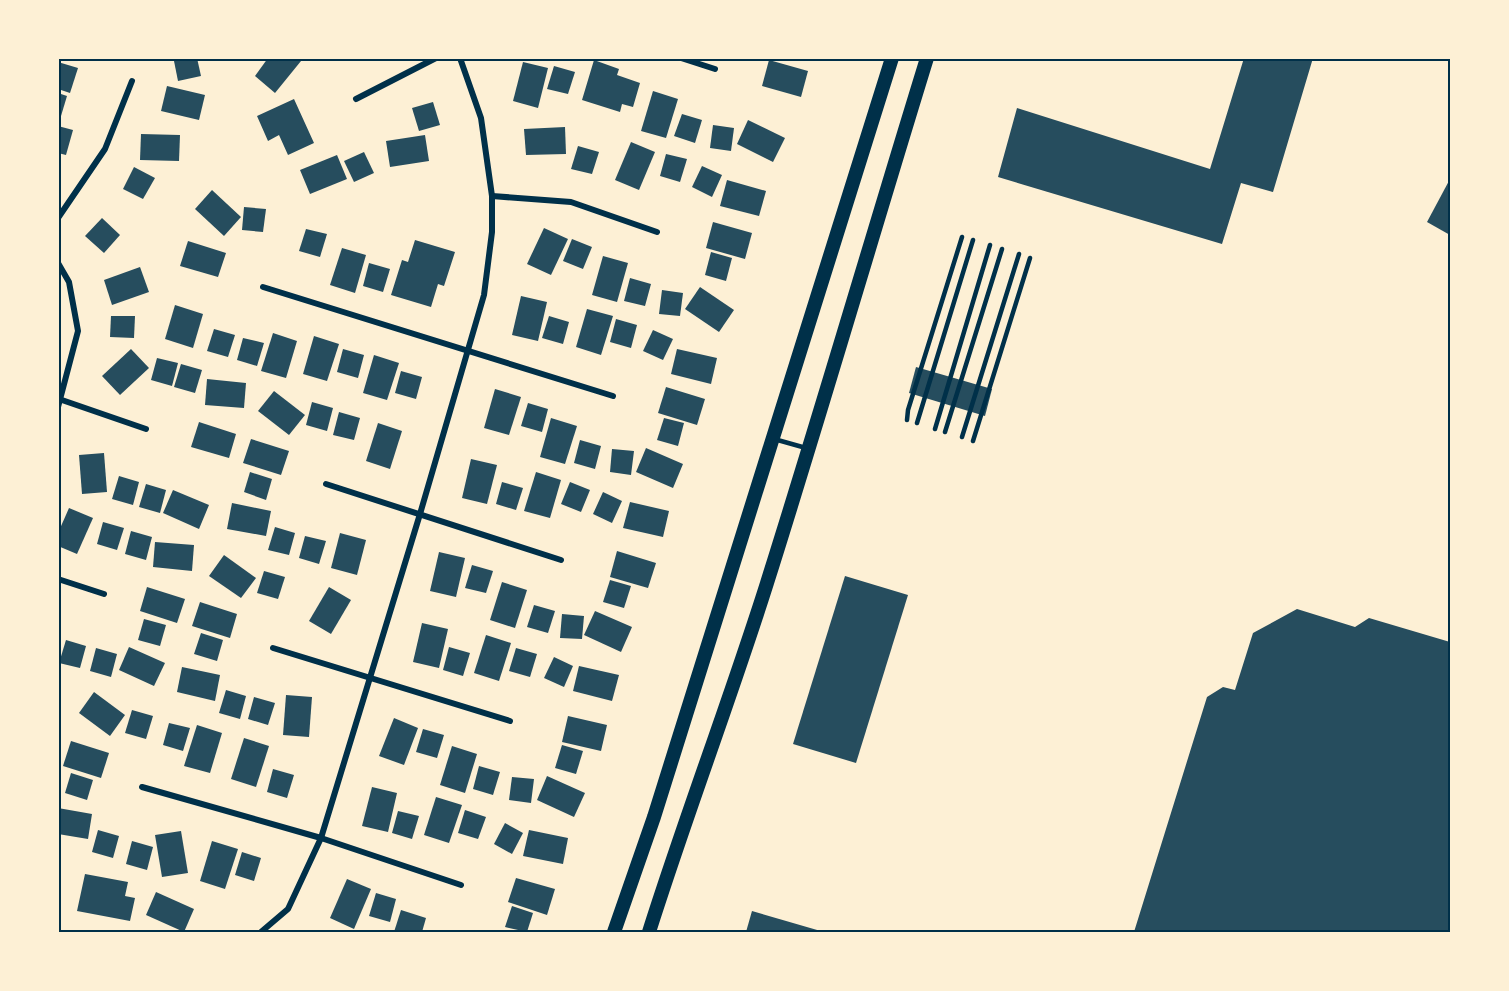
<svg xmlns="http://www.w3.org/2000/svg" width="1509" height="991" viewBox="0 0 1509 991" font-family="'DM Sans',sans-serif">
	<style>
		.building { fill: #264d5e }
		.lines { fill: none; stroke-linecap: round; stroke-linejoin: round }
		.service { stroke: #003049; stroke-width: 4.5 }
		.minor { stroke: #003049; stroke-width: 6 }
		.primary { stroke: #003049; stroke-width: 14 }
		.neatline { fill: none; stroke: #003049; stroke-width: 2 }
	</style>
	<rect width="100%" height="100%" fill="#fdf0d5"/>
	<g class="building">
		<polygon points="186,58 197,58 201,76 178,81 174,61"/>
		<polygon points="268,58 297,58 301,61 275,93 255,76"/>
		<polygon points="1244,58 1313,58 1273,192 1241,183 1222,244 998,177 1017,108 1210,169"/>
		<polygon points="594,60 619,69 617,75 640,83 633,107 622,104 620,112 582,100"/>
		<polygon points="769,60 808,71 801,97 762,86"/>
		<polygon points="58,62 78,68 70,93 58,89"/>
		<polygon points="523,62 548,68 538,108 513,101"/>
		<polygon points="554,66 575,72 568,94 547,89"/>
		<polygon points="167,86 205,95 199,120 161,111"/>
		<polygon points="653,91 678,99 666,138 641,131"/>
		<polygon points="58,93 67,96 61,116 58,115"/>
		<polygon points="294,99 314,143 288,155 279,135 268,141 257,116"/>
		<polygon points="433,102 440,125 419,131 412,108"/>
		<polygon points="682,114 702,120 695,143 674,136"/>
		<polygon points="748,120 785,138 773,162 737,144"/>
		<polygon points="713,125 734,128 731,151 710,148"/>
		<polygon points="58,126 73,130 66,155 58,153"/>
		<polygon points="565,127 566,154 526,155 524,129"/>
		<polygon points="141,134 180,135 179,161 140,160"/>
		<polygon points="425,135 429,161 390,167 386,141"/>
		<polygon points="631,142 655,152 639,190 615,180"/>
		<polygon points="578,146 599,152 592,174 571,169"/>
		<polygon points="364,152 374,173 354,182 344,161"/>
		<polygon points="666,154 687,159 680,182 660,176"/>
		<polygon points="337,155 347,179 310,194 300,170"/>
		<polygon points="702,166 722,175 712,197 692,187"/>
		<polygon points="134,167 155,178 143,199 123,189"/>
		<polygon points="1450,179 1450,235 1427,222"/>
		<polygon points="727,180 766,191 759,216 720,206"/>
		<polygon points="212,190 241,217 224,236 195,209"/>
		<polygon points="244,207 266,209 263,232 242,230"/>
		<polygon points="102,218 120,235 104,253 85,236"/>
		<polygon points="713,222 752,233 745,259 706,248"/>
		<polygon points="544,228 568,239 551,275 527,264"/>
		<polygon points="306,229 327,234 320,257 299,251"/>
		<polygon points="572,239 592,247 583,269 563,261"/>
		<polygon points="415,240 455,252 444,286 438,284 431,307 391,295 402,260 408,262"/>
		<polygon points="188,241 226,253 218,277 180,266"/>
		<polygon points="342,248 366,255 355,293 330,285"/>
		<polygon points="711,252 732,258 726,281 705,275"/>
		<polygon points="603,256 628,263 617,302 592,295"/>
		<polygon points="369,263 390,269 383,292 363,286"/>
		<polygon points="140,267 149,292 112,305 104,280"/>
		<polygon points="630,278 651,284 645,306 624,301"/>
		<polygon points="700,287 734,310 719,332 685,309"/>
		<polygon points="662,290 683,293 680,316 659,314"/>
		<polygon points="521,296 547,302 538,341 512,335"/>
		<polygon points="175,305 203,314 193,348 165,339"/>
		<polygon points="587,309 613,316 601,355 576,347"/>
		<polygon points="111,316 135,316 134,338 110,337"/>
		<polygon points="549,316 569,322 563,344 542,338"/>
		<polygon points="616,319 637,325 631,348 610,342"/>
		<polygon points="214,329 235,335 228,357 207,351"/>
		<polygon points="653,330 673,339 663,360 643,351"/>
		<polygon points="273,333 297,341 286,378 261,371"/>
		<polygon points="314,336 339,344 327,381 303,374"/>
		<polygon points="243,338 264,343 257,366 237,360"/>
		<polygon points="131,349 149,368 120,395 102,376"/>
		<polygon points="343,349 364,355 358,378 337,372"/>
		<polygon points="677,349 717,358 711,384 671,374"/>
		<polygon points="374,355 399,363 387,400 363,393"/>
		<polygon points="157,358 178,363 172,386 151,380"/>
		<polygon points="181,364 202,370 195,393 174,387"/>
		<polygon points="916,367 992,389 985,416 909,393"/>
		<polygon points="401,371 422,377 416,399 395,393"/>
		<polygon points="207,379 246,383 244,408 205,405"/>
		<polygon points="666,387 705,399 697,425 658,413"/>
		<polygon points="495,389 521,397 509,435 484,428"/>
		<polygon points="274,391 305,415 289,435 258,411"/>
		<polygon points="312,402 333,408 327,431 306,425"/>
		<polygon points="528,403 548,409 542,432 521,426"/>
		<polygon points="339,412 360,418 354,440 333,435"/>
		<polygon points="551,418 577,426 565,464 540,457"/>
		<polygon points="664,418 684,423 678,446 657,440"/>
		<polygon points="199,422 236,434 229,458 191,447"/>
		<polygon points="378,423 402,431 390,469 366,461"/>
		<polygon points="251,439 289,451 281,475 243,463"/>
		<polygon points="580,440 601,446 595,469 574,463"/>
		<polygon points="646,448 683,464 673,488 636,472"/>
		<polygon points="612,449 634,451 631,475 610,472"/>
		<polygon points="104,453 107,492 82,494 79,455"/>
		<polygon points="471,459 497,465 487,504 462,498"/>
		<polygon points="250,472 272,479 266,500 244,492"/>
		<polygon points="536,472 561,480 550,518 524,511"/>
		<polygon points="119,476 139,482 133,505 112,499"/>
		<polygon points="502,482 523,488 516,510 496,504"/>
		<polygon points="570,482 590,490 581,512 561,504"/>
		<polygon points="146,484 166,490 160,513 139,507"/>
		<polygon points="173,490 209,505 199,529 163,513"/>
		<polygon points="603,492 622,501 612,523 593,514"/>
		<polygon points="630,502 669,511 663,537 623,528"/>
		<polygon points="232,503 271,511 266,536 227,529"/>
		<polygon points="69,508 93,518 77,554 58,546 58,533"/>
		<polygon points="103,522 124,528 117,550 97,544"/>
		<polygon points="275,527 295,533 289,555 268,550"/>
		<polygon points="131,531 152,537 146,560 125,554"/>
		<polygon points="340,533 366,540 357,575 331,568"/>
		<polygon points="305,536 326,541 319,564 299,558"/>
		<polygon points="155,542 194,545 192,571 153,567"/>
		<polygon points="617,551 656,563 648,588 610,577"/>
		<polygon points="439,552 465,558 456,597 430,591"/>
		<polygon points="224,555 256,578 241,598 209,576"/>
		<polygon points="472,565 493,571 486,593 465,588"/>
		<polygon points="264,571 285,577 278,599 257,593"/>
		<polygon points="845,576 908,595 856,763 793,744"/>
		<polygon points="610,580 631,586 624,608 603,602"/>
		<polygon points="502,582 527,590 515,628 490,620"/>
		<polygon points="147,587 185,599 177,623 140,611"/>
		<polygon points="329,587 351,600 331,634 309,621"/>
		<polygon points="200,602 237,614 230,638 192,626"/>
		<polygon points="534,605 555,611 548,633 527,627"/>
		<polygon points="1297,609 1355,627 1369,618 1450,642 1450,932 1134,932 1207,697 1223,687 1235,690 1253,633"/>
		<polygon points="595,611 632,627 621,652 584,635"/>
		<polygon points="562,614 584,616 582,639 560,638"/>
		<polygon points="144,619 166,625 160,646 138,640"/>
		<polygon points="422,623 448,629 439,668 413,662"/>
		<polygon points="201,633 223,640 217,661 194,654"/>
		<polygon points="486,635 511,643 499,681 474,673"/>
		<polygon points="66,640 86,646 80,668 59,663"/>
		<polygon points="129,647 165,663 154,686 119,670"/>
		<polygon points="449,647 470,653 463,676 443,670"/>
		<polygon points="96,648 117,654 111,677 90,671"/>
		<polygon points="516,648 537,654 530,677 509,671"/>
		<polygon points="554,657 573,666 564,687 544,678"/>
		<polygon points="579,666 619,675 612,701 573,691"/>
		<polygon points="182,667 220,675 215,701 177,692"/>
		<polygon points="226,690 246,696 240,719 219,713"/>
		<polygon points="94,692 125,715 110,736 79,713"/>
		<polygon points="286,695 312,697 309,737 283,735"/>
		<polygon points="254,697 275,703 268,725 248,719"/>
		<polygon points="132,710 153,716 146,739 125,733"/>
		<polygon points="568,716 607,725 601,751 562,742"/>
		<polygon points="394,718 418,728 404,765 379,756"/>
		<polygon points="169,723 190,728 183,751 163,745"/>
		<polygon points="197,725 222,733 210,773 184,766"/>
		<polygon points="423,729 444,735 437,758 416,752"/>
		<polygon points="244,738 269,746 256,787 231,779"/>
		<polygon points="71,741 109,753 101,778 63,766"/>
		<polygon points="562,745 583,751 576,774 555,768"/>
		<polygon points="452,746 477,754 465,793 440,785"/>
		<polygon points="479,766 500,772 493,795 473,789"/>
		<polygon points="273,769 294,775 287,798 267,792"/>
		<polygon points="71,773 93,780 87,800 65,793"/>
		<polygon points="547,776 585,793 574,817 537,800"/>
		<polygon points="512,777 534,779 531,803 509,800"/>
		<polygon points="372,787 397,793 388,832 362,826"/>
		<polygon points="436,797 462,805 449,843 424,835"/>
		<polygon points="58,808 92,814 88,839 58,834"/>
		<polygon points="465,810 486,817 478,839 458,833"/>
		<polygon points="398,811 419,816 412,839 392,833"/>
		<polygon points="505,823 523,833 512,854 494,844"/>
		<polygon points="98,830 119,836 113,858 92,852"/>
		<polygon points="529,830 568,838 563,864 523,856"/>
		<polygon points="181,831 188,873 162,877 155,835"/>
		<polygon points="132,841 153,847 147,870 126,864"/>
		<polygon points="212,841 238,849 225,889 200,881"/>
		<polygon points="242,852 261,858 254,881 235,875"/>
		<polygon points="85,874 128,882 125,896 135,898 130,921 77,911"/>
		<polygon points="516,878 555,889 547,915 508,902"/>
		<polygon points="347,879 371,889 354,929 330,918"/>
		<polygon points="156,892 194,909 184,932 146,915"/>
		<polygon points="376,893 396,899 390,922 369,916"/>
		<polygon points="512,906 533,913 527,932 505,927"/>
		<polygon points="401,910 426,918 422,932 394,932"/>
		<polygon points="752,911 824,932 746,932"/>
	</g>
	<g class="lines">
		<g class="service">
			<polyline points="907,420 908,410 962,237"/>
			<polyline points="917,423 973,240"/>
			<polyline points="935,429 990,245"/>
			<polyline points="945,432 1002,249"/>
			<polyline points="962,437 1019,254"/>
			<polyline points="774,439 806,448"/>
			<polyline points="973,441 1030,258"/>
		</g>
		<g class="minor">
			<polyline points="681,58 715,69"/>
			<polyline points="356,99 436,58"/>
			<polyline points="492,196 571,202 657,232"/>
			<polyline points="58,218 105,149 132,81"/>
			<polyline points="58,263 69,282 78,331 58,407"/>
			<polyline points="263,287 613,396"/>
			<polyline points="59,399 146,429"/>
			<polyline points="326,484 561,560"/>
			<polyline points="58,579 104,594"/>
			<polyline points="273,648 510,721"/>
			<polyline points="142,787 321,838 461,885"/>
			<polyline points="261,932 288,909 321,838 420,514 484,295 492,232 492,196 481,118 460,58"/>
		</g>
		<g class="primary">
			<polyline points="614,932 654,817 892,58"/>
			<path d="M649,932C686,815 730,700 767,583C822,409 873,233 927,58"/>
		</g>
	</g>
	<rect width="1509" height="991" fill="none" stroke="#fdf0d5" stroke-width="120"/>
	<rect x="60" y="60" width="1389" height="871" class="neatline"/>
</svg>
